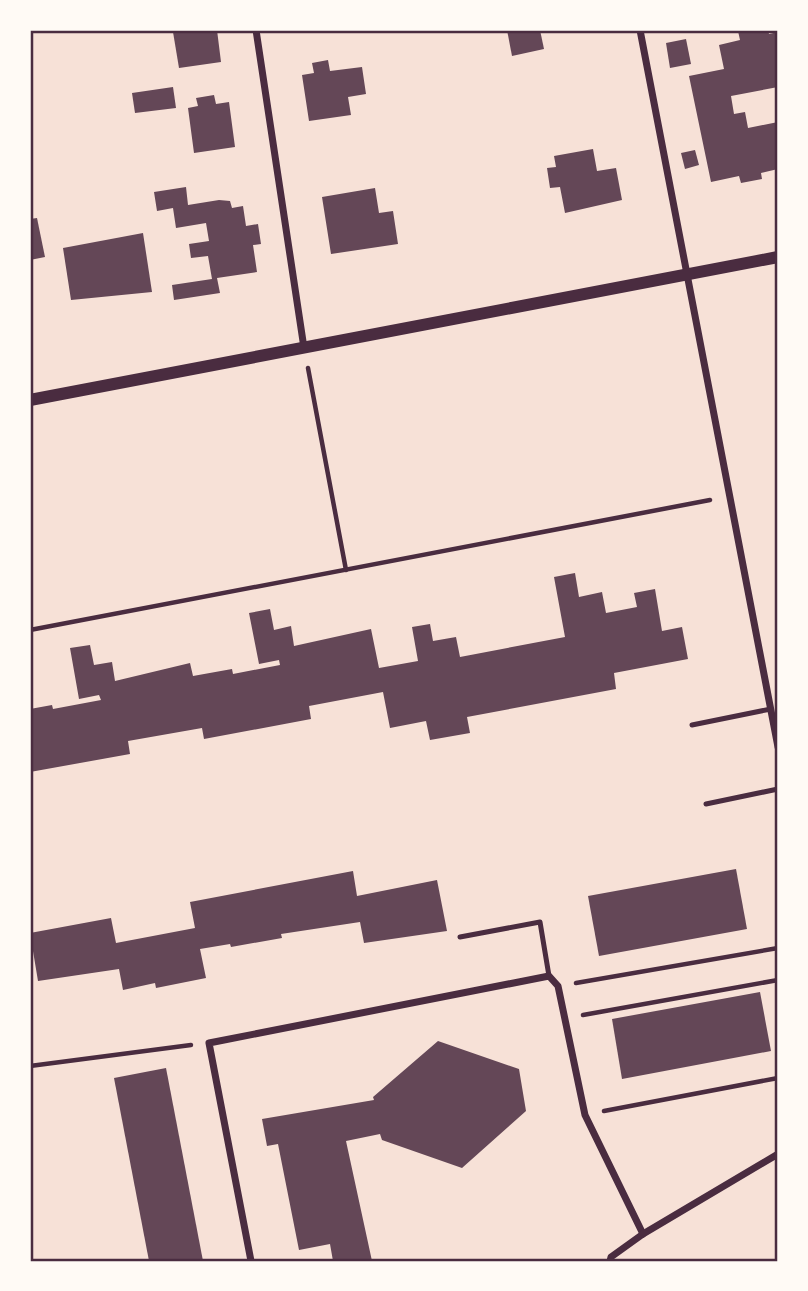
<svg xmlns="http://www.w3.org/2000/svg" width="808" height="1291" viewBox="0 0 808 1291" font-family="Signika,sans-serif">
	<style>
		.building { fill: #644757 }
		.lines { fill: none; stroke-linecap: round; stroke-linejoin: round }
		.path { stroke: #4a2c40; stroke-width: 4.5 }
		.service { stroke: #4a2c40; stroke-width: 5 }
		.minor { stroke: #4a2c40; stroke-width: 7 }
		.tertiary { stroke: #4a2c40; stroke-width: 12 }
		.neatline { fill: none; stroke: #4a2c40; stroke-width: 2.5 }
	</style>
	<rect width="100%" height="100%" fill="#f7e1d7"/>
	<g class="building">
		<polygon points="178,30 217,30 221,62 179,68 173,32"/>
		<polygon points="507,30 540,30 544,49 512,56"/>
		<polygon points="747,30 768,30 769,34 778,32 778,87 731,96 734,114 745,112 748,128 778,122 778,169 761,173 762,179 741,183 739,176 711,182 689,76 724,69 719,45 740,40 738,31"/>
		<polygon points="686,39 691,64 670,68 666,43"/>
		<polygon points="328,60 330,71 362,67 366,94 348,97 351,115 309,121 302,75 314,73 312,63"/>
		<polygon points="173,87 176,108 135,113 132,93"/>
		<polygon points="214,95 216,104 229,102 235,147 194,153 188,108 198,106 196,98"/>
		<polygon points="593,149 597,171 616,168 622,200 565,213 560,187 550,188 547,168 556,167 554,156"/>
		<polygon points="695,150 699,165 685,169 681,153"/>
		<polygon points="186,187 188,205 219,200 230,201 232,208 243,206 246,226 258,224 261,244 253,245 257,272 217,278 220,293 174,300 172,285 212,279 208,256 191,258 189,244 209,241 206,223 176,228 173,208 157,211 154,192"/>
		<polygon points="375,188 379,213 393,211 398,244 331,254 322,197"/>
		<polygon points="37,218 45,257 30,260 30,219"/>
		<polygon points="143,233 152,292 71,300 63,248"/>
		<polygon points="575,573 579,597 602,592 606,613 637,607 634,593 655,589 662,631 682,627 688,659 614,673 616,689 467,717 470,733 430,740 426,721 390,728 383,692 309,706 311,719 204,739 202,728 128,741 130,754 30,772 30,709 52,705 53,709 101,700 99,695 79,699 70,648 90,645 94,665 112,662 115,681 190,663 193,676 232,669 233,674 280,665 279,660 259,664 249,613 270,609 274,630 291,626 294,646 371,629 379,668 418,661 412,627 430,624 433,641 456,637 460,657 565,637 554,577"/>
		<polygon points="736,869 747,929 599,956 588,896"/>
		<polygon points="353,871 357,896 437,880 447,931 364,943 360,922 281,934 282,938 231,947 230,944 200,949 206,978 156,988 155,983 123,990 119,969 38,981 30,933 111,918 116,943 195,928 190,902"/>
		<polygon points="760,992 771,1051 622,1079 612,1019"/>
		<polygon points="438,1041 519,1069 526,1111 462,1168 382,1140 380,1134 346,1141 372,1261 333,1261 330,1244 299,1250 278,1144 267,1146 262,1119 374,1100 373,1097"/>
		<polygon points="166,1068 203,1261 149,1261 114,1078"/>
	</g>
	<g class="lines">
		<g class="path">
			<polyline points="308,368 346,570"/>
			<polyline points="30,630 710,500"/>
			<polyline points="576,983 778,948"/>
			<polyline points="583,1015 778,980"/>
			<polyline points="30,1066 191,1045"/>
			<polyline points="604,1111 778,1078"/>
		</g>
		<g class="service">
			<polyline points="692,725 771,709"/>
			<polyline points="706,804 778,789"/>
			<polyline points="460,937 540,922 549,976"/>
		</g>
		<g class="minor">
			<polyline points="256,30 304,348"/>
			<polyline points="640,30 778,747"/>
			<polyline points="251,1261 209,1043 549,976 558,986 585,1115 643,1234"/>
			<polyline points="610,1261 611,1257 643,1234 778,1154"/>
		</g>
		<polyline class="tertiary" points="30,400 778,257"/>
	</g>
	<rect width="808" height="1291" fill="none" stroke="#fffaf5" stroke-width="63"/>
	<rect x="32" y="32" width="744" height="1228" class="neatline"/>
</svg>
